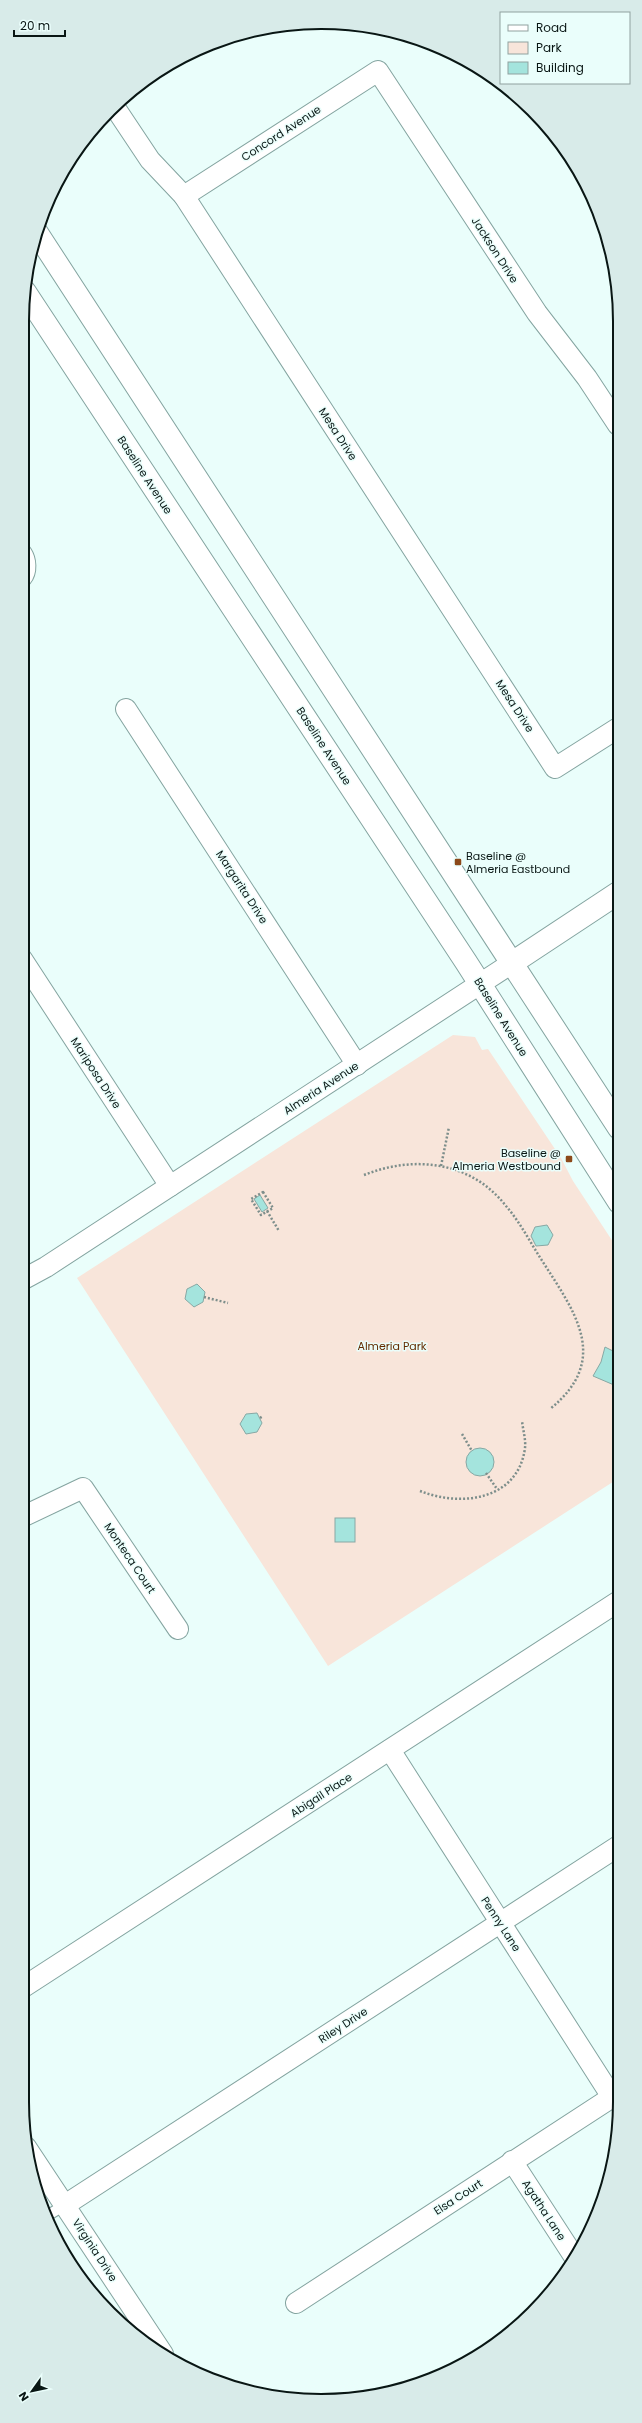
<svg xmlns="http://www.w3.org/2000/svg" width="642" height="2423" viewBox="0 0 642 2423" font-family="Poppins,sans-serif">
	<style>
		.green { fill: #f8e5da }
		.building { fill: #a4e4dd; stroke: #88a8a4 }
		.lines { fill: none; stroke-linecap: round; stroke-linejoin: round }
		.service-casing { stroke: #84a4a0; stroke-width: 12 }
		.minor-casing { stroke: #84a4a0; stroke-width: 22 }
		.tertiary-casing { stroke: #84a4a0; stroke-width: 24 }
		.primary-casing { stroke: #84a4a0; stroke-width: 24 }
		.path { stroke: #7d8e8b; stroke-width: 2.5; stroke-dasharray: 2 2; stroke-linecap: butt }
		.service { stroke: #fff; stroke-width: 10 }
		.minor { stroke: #fff; stroke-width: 20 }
		.tertiary { stroke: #fff; stroke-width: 22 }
		.primary { stroke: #fff; stroke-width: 22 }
		.poi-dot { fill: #8c491a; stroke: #eafefb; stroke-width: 1.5 }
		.labels { text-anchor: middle; stroke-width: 3; stroke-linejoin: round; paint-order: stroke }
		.street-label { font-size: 11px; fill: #091614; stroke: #eafefb }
		.poi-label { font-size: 11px; fill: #091614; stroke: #eafefb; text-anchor: start }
		.park-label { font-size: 11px; fill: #642c00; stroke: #eafefb }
		.rim { fill: none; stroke: #091614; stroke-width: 2 }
	</style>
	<rect width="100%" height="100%" fill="#eafefb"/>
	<polygon class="green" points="453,1035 475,1037 482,1050 488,1049 561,1158 573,1181 619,1251 619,1478 328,1666 77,1278"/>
	<g class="building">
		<polygon points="260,1195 268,1208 262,1212 254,1199"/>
		<polygon points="547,1225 553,1235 548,1245 536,1246 531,1236 535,1227"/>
		<polygon points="197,1284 205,1292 203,1302 194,1307 185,1299 187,1289"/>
		<polygon points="605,1347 619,1354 619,1370 614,1385 593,1376 601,1362"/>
		<polygon points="257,1413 262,1423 257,1432 246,1434 240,1424 246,1414"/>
		<circle cx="480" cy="1462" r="14"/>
		<rect x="335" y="1518" width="20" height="24"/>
	</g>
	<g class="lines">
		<g class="service-casing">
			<polyline id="service" points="45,2217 65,2205"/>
		</g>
		<g class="minor-casing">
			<g id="minor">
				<polyline points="114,106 150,160 184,196 555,768 618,728"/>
				<polyline points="184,196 378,71 537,313 587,378 618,425"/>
				<path d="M22,554C26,560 27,571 22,577"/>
				<polyline points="126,709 357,1065"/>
				<polyline points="22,959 170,1186"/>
				<polyline points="22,1280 46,1267 512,963"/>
				<polyline points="22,1517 83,1488 178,1629"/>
				<polyline points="390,1750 612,2097"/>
				<polyline points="22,1988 619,1601"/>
				<polyline points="26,2147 163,2354"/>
				<polyline points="512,2161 575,2258"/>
				<polyline points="65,2205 620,1845"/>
				<polyline points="296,2303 620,2092"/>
			</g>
		</g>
		<g class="tertiary-casing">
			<polyline id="tertiary" points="512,963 618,893"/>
		</g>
		<g class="primary-casing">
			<g id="primary">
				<polyline points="37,233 619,1128"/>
				<polyline points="25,292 466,962 619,1202"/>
			</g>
		</g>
		<g class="path">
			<polyline points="441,1166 449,1127"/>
			<path d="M364,1175C414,1155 471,1161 506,1206C520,1222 530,1242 541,1259C574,1311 612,1359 550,1409"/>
			<polygon points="263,1192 273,1208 261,1215 251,1199"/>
			<polyline points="267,1211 279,1231"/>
			<polyline points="204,1297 228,1303"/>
			<polyline points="260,1418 263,1416"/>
			<polyline points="462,1434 472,1451"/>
			<polyline points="486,1473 497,1489"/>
			<path d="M420,1491C460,1507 518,1501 525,1448C526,1440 523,1430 522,1421"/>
		</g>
		<use href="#service" class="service"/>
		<use href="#minor" class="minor"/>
		<use href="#tertiary" class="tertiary"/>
		<use href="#primary" class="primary"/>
	</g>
	<g class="poi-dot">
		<rect x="454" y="858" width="8" height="8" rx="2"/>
		<rect x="565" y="1155" width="8" height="8" rx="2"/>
	</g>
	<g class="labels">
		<g class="street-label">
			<text transform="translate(281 133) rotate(-33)" y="4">Concord Avenue</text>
			<text transform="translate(495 250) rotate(57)" y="4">Jackson Drive</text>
			<text transform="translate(338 434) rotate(57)" y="4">Mesa Drive</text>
			<text transform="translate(145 475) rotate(57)" y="4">Baseline Avenue</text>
			<text transform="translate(515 706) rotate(57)" y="4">Mesa Drive</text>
			<text transform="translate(324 746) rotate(57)" y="4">Baseline Avenue</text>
			<text transform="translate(242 887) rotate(57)" y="4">Margarita Drive</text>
			<text transform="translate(501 1017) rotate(58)" y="4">Baseline Avenue</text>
			<text transform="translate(96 1073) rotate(57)" y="4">Mariposa Drive</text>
			<text transform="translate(321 1088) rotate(-33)" y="4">Almeria Avenue</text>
			<text transform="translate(130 1558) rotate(56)" y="4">Monteca Court</text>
			<text transform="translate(321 1795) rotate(-33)" y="4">Abigail Place</text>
			<text transform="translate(501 1924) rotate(57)" y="4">Penny Lane</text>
			<text transform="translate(343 2025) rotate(-33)" y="4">Riley Drive</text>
			<text transform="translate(458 2197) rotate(-33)" y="4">Elsa Court</text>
			<text transform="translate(544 2210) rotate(57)" y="4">Agatha Lane</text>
			<text transform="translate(95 2250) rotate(57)" y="4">Virginia Drive</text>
		</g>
		<g class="poi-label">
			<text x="466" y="860">Baseline @<tspan x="466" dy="13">Almeria Eastbound</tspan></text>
			<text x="561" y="1157" text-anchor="end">Baseline @<tspan x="561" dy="13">Almeria Westbound</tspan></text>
		</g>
		<g class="park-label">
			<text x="392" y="1350">Almeria Park</text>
		</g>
	</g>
	<path d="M0 0H642V2423H0ZM321 29H321A292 292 0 0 1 613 321V2102A292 292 0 0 1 321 2394H321A292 292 0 0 1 29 2102V321A292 292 0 0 1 321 29Z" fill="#d8ebe9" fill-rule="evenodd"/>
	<path class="rim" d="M321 29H321A292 292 0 0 1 613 321V2102A292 292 0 0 1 321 2394H321A292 292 0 0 1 29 2102V321A292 292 0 0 1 321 29Z"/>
	<rect x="500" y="12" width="130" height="72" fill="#eafefb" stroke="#90a19f"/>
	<rect x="508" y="25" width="20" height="6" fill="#ffffff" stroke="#90a19f"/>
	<text x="536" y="32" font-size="12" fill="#091614">Road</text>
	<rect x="508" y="42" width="20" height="12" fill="#f8e5da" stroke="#90a19f"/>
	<text x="536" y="52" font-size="12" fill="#091614">Park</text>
	<rect x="508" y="62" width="20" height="12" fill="#a4e4dd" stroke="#90a19f"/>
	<text x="536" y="72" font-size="12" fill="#091614">Building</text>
	<g transform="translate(32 2391) rotate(237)" stroke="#eafefb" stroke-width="3" paint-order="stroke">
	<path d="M0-3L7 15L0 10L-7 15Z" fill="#091614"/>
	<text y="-6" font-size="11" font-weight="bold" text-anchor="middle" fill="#091614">N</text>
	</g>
	<path d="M14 30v6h51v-6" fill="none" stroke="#091614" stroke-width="2"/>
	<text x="20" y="30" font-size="12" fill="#091614" stroke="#eafefb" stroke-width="3" paint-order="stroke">20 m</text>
</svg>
